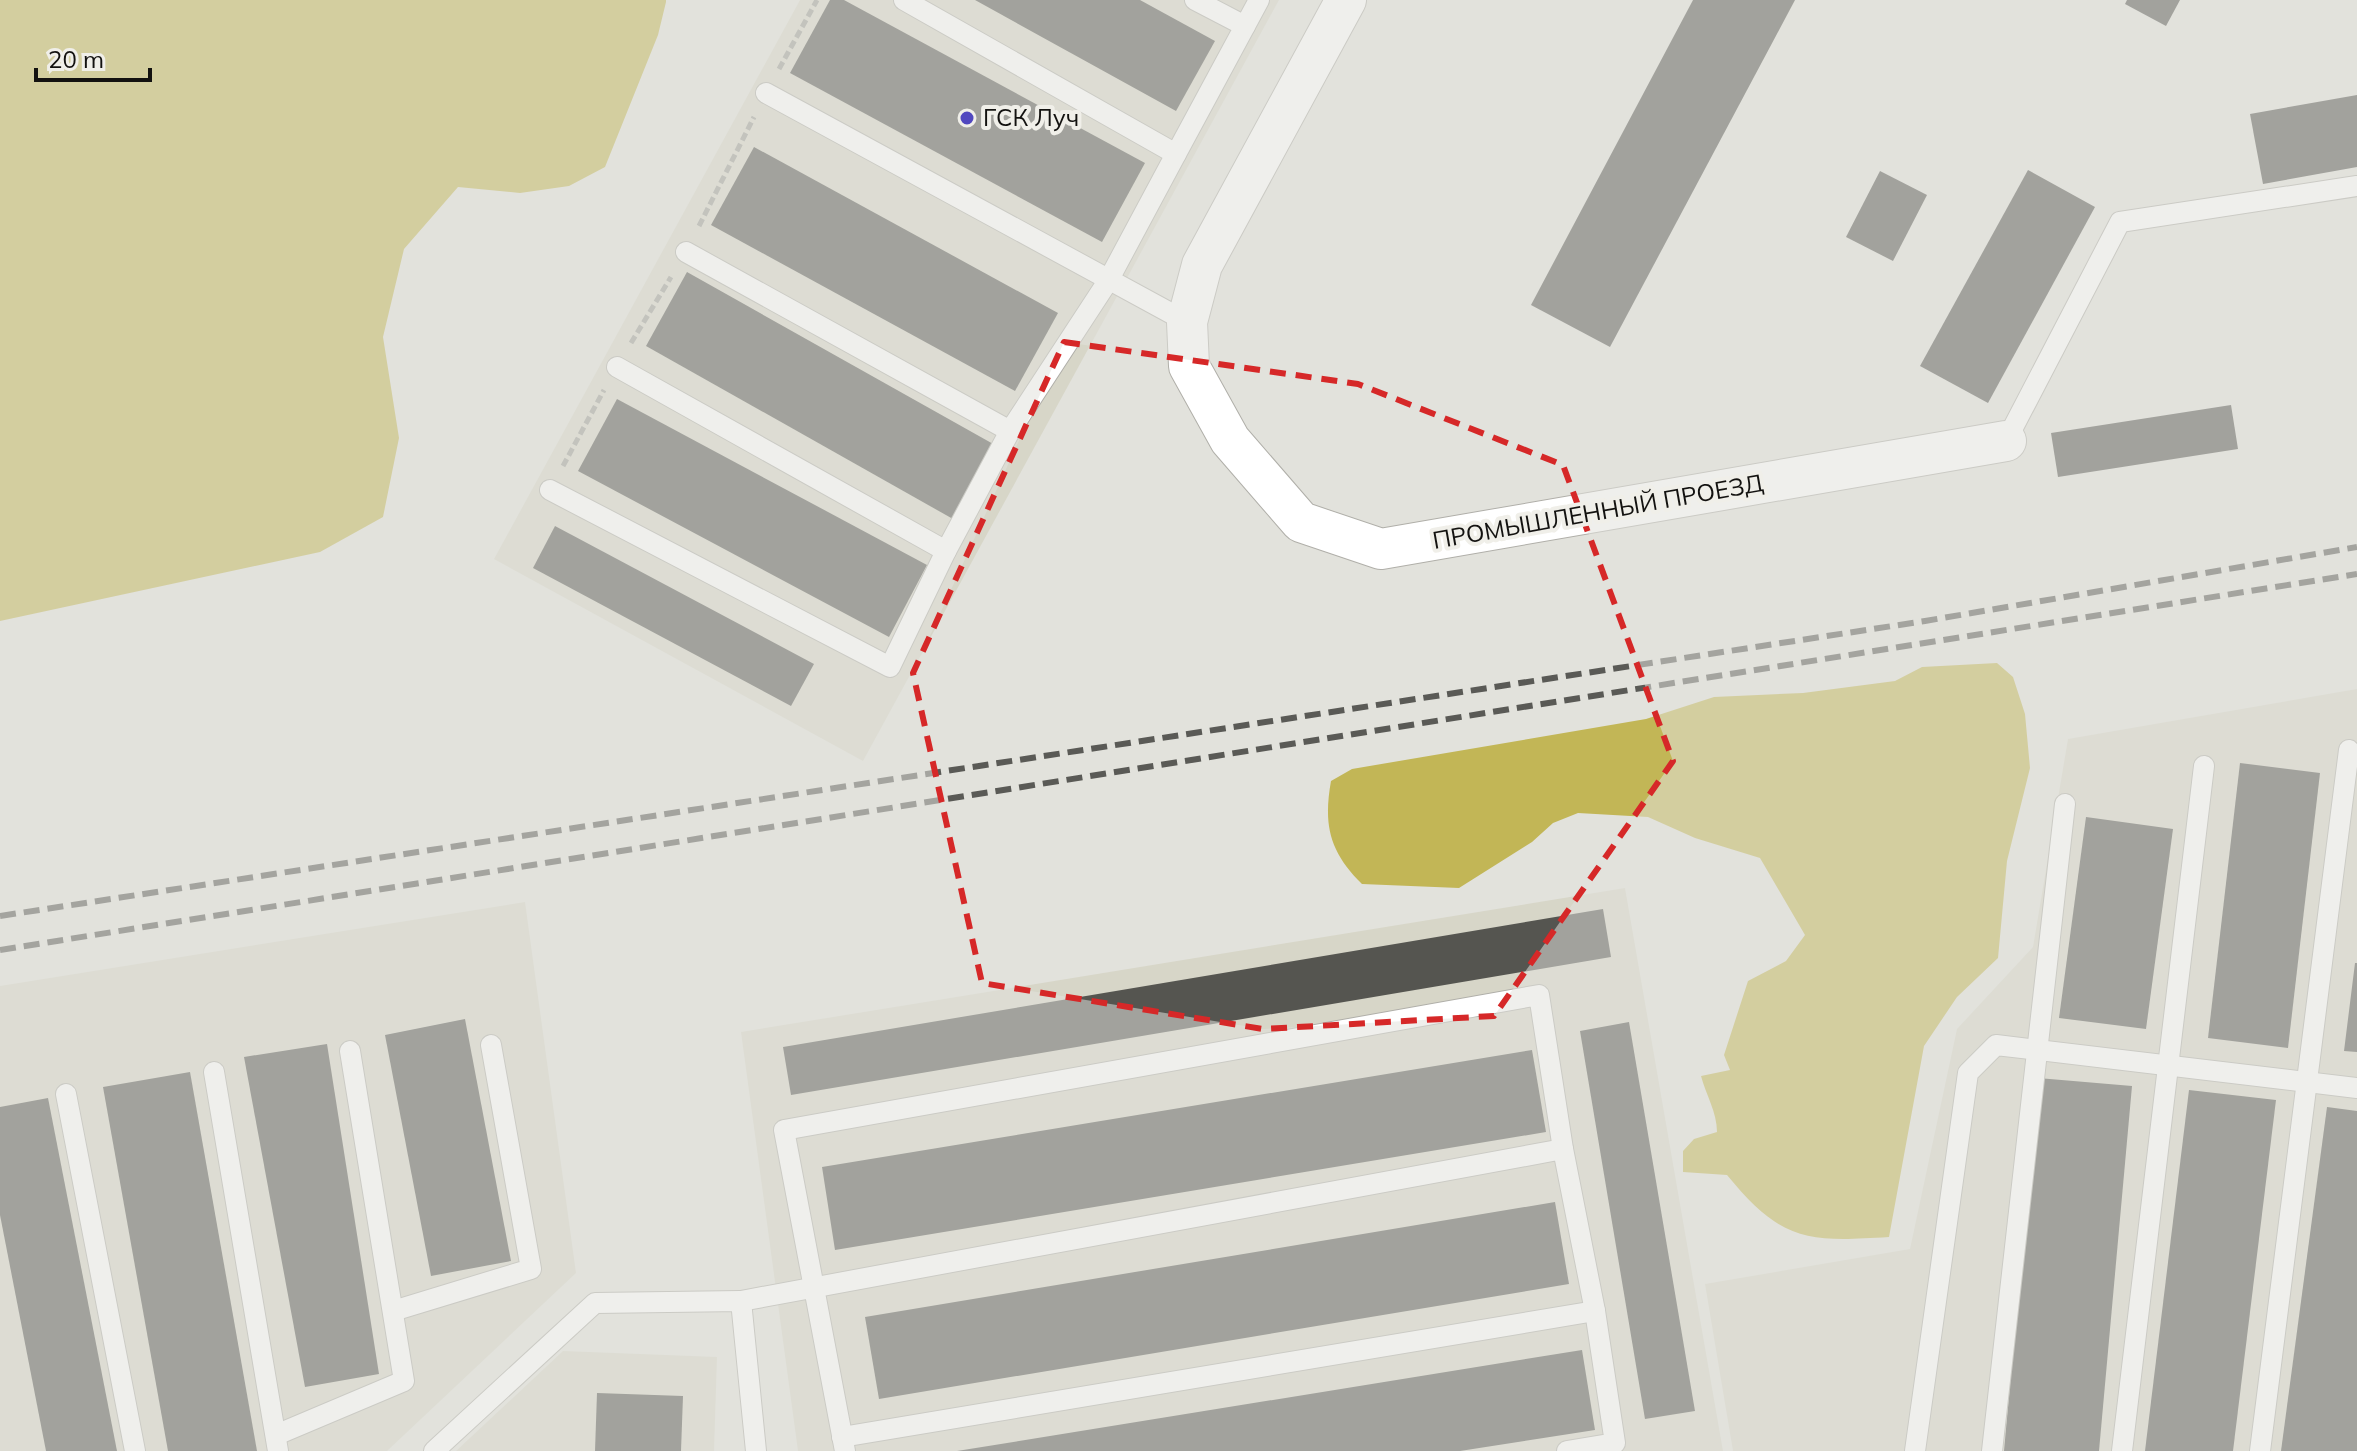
<svg xmlns="http://www.w3.org/2000/svg" width="2357" height="1451" viewBox="0 0 2357 1451" font-family="Mulish,sans-serif">
	<style>
		.built { fill: #d7d6c8 }
		.water { fill: #c2b656 }
		.building { fill: #555550 }
		.lines { fill: none; stroke-linecap: round; stroke-linejoin: round }
		.service-casing { stroke: #b0afa9; stroke-width: 22 }
		.minor-casing { stroke: #b0afa9; stroke-width: 42 }
		.path { stroke: #9d9d98; stroke-width: 5; stroke-dasharray: 8 4; stroke-linecap: butt }
		.service { stroke: #fff; stroke-width: 20 }
		.minor { stroke: #fff; stroke-width: 40 }
		.rail { stroke: #5a5a56; stroke-width: 6; stroke-dasharray: 16 8; stroke-linecap: butt }
		.marked { fill: none; stroke: #d62828; stroke-width: 6; stroke-dasharray: 16 10; stroke-linejoin: round }
		.poi-dot { fill: #5148bf; stroke: #f0efe9; stroke-width: 3 }
		.labels { text-anchor: middle; stroke-width: 8; stroke-linejoin: round; paint-order: stroke }
		.poi-label { font-size: 24px; fill: #131210; stroke: #f0efe9; text-anchor: start }
		.street-label { font-size: 24px; fill: #131210; stroke: #f0efe9 }
	</style>
	<rect width="100%" height="100%" fill="#e2e2dc"/>
	<g class="built">
		<polygon points="800,0 1279,0 863,761 494,559"/>
		<polygon points="2357,689 2357,1451 1733,1451 1705,1284 1910,1249 1957,1029 2033,947 2068,739"/>
		<polygon points="1625,888 1723,1451 798,1451 741,1032"/>
		<polygon points="525,902 576,1273 387,1451 0,1451 0,986"/>
		<polygon points="563,1351 717,1357 714,1451 456,1451"/>
	</g>
	<g class="water">
		<polygon points="0,0 666,0 666,2 658,35 605,167 569,186 520,193 458,187 404,249 383,337 399,438 383,517 320,552 0,621"/>
		<path d="M1997,663L2013,677L2025,714L2030,768L2007,861L1998,958L1957,997L1924,1046L1889,1237C1807,1242 1782,1242 1727,1175L1683,1172V1151L1694,1139L1717,1132C1717,1112 1706,1095 1701,1076L1730,1070L1724,1055L1748,981L1786,961L1805,935L1760,858L1695,838L1648,817L1578,813L1553,823L1532,842L1459,888L1362,884C1330,852 1323,826 1331,781L1352,769L1646,719L1714,697L1803,693L1895,681L1922,667Z"/>
	</g>
	<g class="building">
		<polygon points="830,0 844,0 1145,163 1102,242 790,73"/>
		<polygon points="975,0 1140,0 1215,41 1176,111"/>
		<polygon points="1693,0 1795,0 1610,347 1531,305"/>
		<polygon points="2127,0 2180,0 2166,26 2125,4"/>
		<polygon points="2357,95 2357,167 2263,184 2250,114"/>
		<polygon points="754,147 1058,313 1015,391 711,225"/>
		<polygon points="2028,170 2095,207 1988,403 1920,366"/>
		<polygon points="1880,171 1927,195 1893,261 1846,237"/>
		<polygon points="687,272 995,445 953,519 646,346"/>
		<polygon points="617,399 927,565 889,637 578,471"/>
		<polygon points="2231,405 2238,449 2058,477 2051,433"/>
		<polygon points="555,526 814,664 791,706 533,568"/>
		<polygon points="2240,763 2320,773 2288,1048 2208,1038"/>
		<polygon points="2086,817 2173,829 2146,1029 2059,1018"/>
		<polygon points="1603,909 1611,957 791,1095 783,1047"/>
		<polygon points="2355,963 2357,963 2357,1052 2344,1051"/>
		<polygon points="465,1019 511,1261 431,1276 385,1035"/>
		<polygon points="1629,1022 1695,1411 1645,1419 1580,1031"/>
		<polygon points="327,1044 379,1374 305,1387 244,1057"/>
		<polygon points="1532,1050 1546,1132 835,1250 822,1167"/>
		<polygon points="190,1072 257,1451 168,1451 103,1087"/>
		<polygon points="2038,1078 2132,1086 2099,1451 2004,1451"/>
		<polygon points="2189,1090 2276,1100 2233,1451 2145,1451"/>
		<polygon points="48,1098 117,1451 46,1451 0,1215 0,1107"/>
		<polygon points="2327,1107 2357,1111 2357,1451 2281,1451"/>
		<polygon points="1555,1202 1569,1284 879,1399 865,1317"/>
		<polygon points="1582,1350 1595,1430 1460,1451 957,1451"/>
		<polygon points="597,1393 683,1396 681,1451 595,1451"/>
	</g>
	<g class="lines">
		<g class="service-casing">
			<g id="service">
				<polyline points="1245,26 1259,0"/>
				<polyline points="766,93 1187,322"/>
				<polyline points="1176,154 1245,26 1195,0"/>
				<polyline points="686,252 1010,431 1108,281 1176,154 904,0"/>
				<polyline points="617,367 946,551 1010,431"/>
				<polyline points="2006,441 2120,222 2357,186"/>
				<polyline points="550,490 890,667 946,551"/>
				<polyline points="214,1072 278,1451"/>
				<polyline points="66,1094 135,1451"/>
				<polyline points="741,1301 1563,1149 1595,1311 1615,1443 1567,1451"/>
				<polyline points="393,1311 531,1269 491,1045"/>
				<polyline points="276,1435 404,1381 350,1051"/>
				<polyline points="842,1437 1595,1311"/>
				<polyline points="434,1451 595,1303 741,1301 756,1451"/>
				<polyline points="845,1451 784,1130 1539,995 1563,1149"/>
				<polyline points="1915,1451 1968,1073 1996,1045 2357,1088"/>
				<polyline points="1992,1451 2065,804"/>
				<polyline points="2122,1451 2204,766"/>
				<polyline points="2260,1451 2349,750"/>
			</g>
		</g>
		<g class="minor-casing">
			<polyline id="minor" points="1346,0 1202,265 1187,322 1189,366 1230,440 1301,522 1381,549 2006,441"/>
		</g>
		<g class="path">
			<polyline points="779,69 817,0"/>
			<polyline points="699,226 754,117"/>
			<polyline points="631,343 671,277"/>
			<polyline points="563,466 604,390"/>
		</g>
		<use href="#service" class="service"/>
		<use href="#minor" class="minor"/>
		<g class="rail">
			<polyline points="0,916 1925,621 2357,547"/>
			<polyline points="0,950 2357,574"/>
		</g>
	</g>
	<path d="M0 0H2357V1451H0ZM1064,342L1358,384L1563,465L1673,761L1494,1016L1263,1029L982,983L913,673Z" fill="#e2e2dc" fill-opacity=".55" fill-rule="evenodd"/>
	<path class="marked" d="M1064,342L1358,384L1563,465L1673,761L1494,1016L1263,1029L982,983L913,673Z"/>
	<circle class="poi-dot" cx="967" cy="118" r="8"/>
	<g class="labels">
		<g class="poi-label">
			<text x="983" y="126">ГСК Луч</text>
		</g>
		<g class="street-label">
			<text transform="translate(1598 512) rotate(-10)" y="8">ПРОМЫШЛЕННЫЙ ПРОЕЗД</text>
		</g>
	</g>
	<path d="M36 68v12h114v-12" fill="none" stroke="#131210" stroke-width="4"/>
	<text x="48" y="68" font-size="24" fill="#131210" stroke="#f0efe9" stroke-width="6" paint-order="stroke">20 m</text>
</svg>
